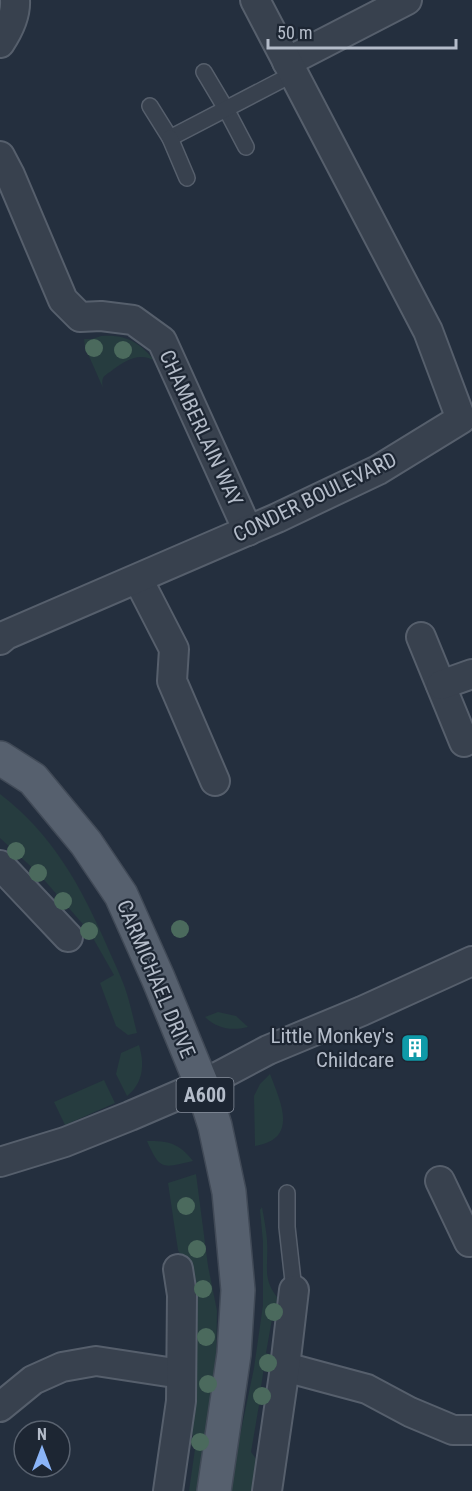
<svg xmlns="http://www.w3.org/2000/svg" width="472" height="1491" viewBox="0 0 472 1491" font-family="'Roboto Condensed',sans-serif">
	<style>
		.green { fill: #263c3f }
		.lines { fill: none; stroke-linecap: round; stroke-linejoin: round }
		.lane-casing { stroke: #565f6c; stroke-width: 18 }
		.street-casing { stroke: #565f6c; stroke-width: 32 }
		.primary-casing { stroke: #414a57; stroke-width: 36 }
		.lane { stroke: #38414e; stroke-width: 15 }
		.street { stroke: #38414e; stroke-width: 28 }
		.primary { stroke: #56606e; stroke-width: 33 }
		.tree { fill: #4b6a5d }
		.labels { text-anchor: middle; stroke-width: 4.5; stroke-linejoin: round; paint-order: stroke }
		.shield { fill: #1d2633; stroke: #878f9c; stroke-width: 1.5 }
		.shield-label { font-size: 20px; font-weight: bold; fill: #b4bcc9 }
		.street-label { font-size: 21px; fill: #b4bcc9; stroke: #1d2633 }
		.poi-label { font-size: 21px; fill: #b4bcc9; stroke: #1d2633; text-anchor: end }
	</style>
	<rect width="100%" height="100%" fill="#242f3e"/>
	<g class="green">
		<path d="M101,336C126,334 139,342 155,361C139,351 123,362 110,372C108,373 104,376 103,378C102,381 102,385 103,388L85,347L84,339H92Z"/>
		<path d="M0,794C53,835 81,886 107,946C113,960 120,974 125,988C130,1002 133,1018 137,1033L128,1035L116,1026L100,983L114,975L89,931L38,873L0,838Z"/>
		<path d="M218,1012L236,1016L248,1027C231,1031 218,1029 205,1017Z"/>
		<path d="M139,1045C145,1065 143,1083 127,1096L116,1074L121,1053Z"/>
		<path d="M270,1074C281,1103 299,1139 255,1146L254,1096L260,1084Z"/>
		<polygon points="104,1080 115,1103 65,1125 54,1102"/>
		<path d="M147,1141C169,1141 179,1143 193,1161C163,1168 160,1171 147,1141Z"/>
		<polygon points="196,1174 208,1266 217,1311 216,1359 212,1395 196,1491 189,1491 196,1442 190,1430 188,1269 178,1250 168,1183"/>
		<path d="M262,1207C264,1218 266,1229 267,1240C269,1270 260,1280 284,1305V1318L272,1319L266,1353L276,1357V1367H264L261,1387L273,1390L272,1400L259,1405L251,1452L265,1471L261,1491H231L237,1450L254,1368L263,1305V1242L260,1210Z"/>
	</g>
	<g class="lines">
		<g class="lane-casing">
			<g id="lane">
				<polyline points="204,72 226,109 246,147"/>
				<polyline points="150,106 170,138 293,74"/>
				<polyline points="170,138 187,178"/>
				<polyline points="287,1193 287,1227 294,1290"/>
			</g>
		</g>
		<g class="street-casing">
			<g id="street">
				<path d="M0,43C8,31 16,14 15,0"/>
				<polyline points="287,62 407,0"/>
				<polyline points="0,156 10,175 63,300 80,317 101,316 133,320 162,341 248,531"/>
				<polyline points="138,579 174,649 172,681 215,781"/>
				<polyline points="421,637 464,742"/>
				<polyline points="0,640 6,635 277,518 378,470 461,419 428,331 255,0"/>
				<polyline points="441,685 472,674"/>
				<polyline points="0,865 68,937"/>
				<polyline points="0,1162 65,1142 130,1116 202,1085 268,1050 362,1011 472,961"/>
				<polyline points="440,1181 469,1242 472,1241"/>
				<polyline points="285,1367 367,1389 410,1412 453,1430 472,1430"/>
				<polyline points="0,1407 33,1380 62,1367 96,1361 181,1374"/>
				<polyline points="168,1491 181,1401 182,1295 178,1269"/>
				<polyline points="267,1491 285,1367 294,1290"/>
			</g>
		</g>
		<g class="primary-casing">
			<polyline id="primary" points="0,758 33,779 86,843 121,895 158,978 202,1085 215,1126 229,1192 238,1290 234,1354 214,1491"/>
		</g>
		<use href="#lane" class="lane"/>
		<use href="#street" class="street"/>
		<use href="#primary" class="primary"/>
	</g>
	<g class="tree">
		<circle cx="94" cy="348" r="9"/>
		<circle cx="123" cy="350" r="9"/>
		<circle cx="16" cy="851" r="9"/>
		<circle cx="38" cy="873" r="9"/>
		<circle cx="63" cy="901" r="9"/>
		<circle cx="180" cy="929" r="9"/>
		<circle cx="89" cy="931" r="9"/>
		<circle cx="186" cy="1206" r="9"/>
		<circle cx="197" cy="1249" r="9"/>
		<circle cx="203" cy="1289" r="9"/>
		<circle cx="274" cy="1312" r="9"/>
		<circle cx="206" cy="1337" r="9"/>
		<circle cx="268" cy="1363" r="9"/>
		<circle cx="208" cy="1384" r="9"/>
		<circle cx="262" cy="1396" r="9"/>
		<circle cx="200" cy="1442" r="9"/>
	</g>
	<defs>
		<g id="building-square" transform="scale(1.5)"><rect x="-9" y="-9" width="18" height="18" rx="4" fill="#0f9aa8" stroke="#1d2633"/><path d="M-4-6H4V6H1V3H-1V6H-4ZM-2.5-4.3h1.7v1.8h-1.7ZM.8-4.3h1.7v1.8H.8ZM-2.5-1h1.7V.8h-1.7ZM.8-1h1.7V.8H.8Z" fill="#fff"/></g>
	</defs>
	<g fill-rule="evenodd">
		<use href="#building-square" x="415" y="1048"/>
	</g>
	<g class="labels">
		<rect class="shield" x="176.5" y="1078" width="57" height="34" rx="4.5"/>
		<g class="shield-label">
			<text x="205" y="1102">A600</text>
		</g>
		<g class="street-label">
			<text transform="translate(201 428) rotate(65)" y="7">CHAMBERLAIN WAY</text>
			<text transform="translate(315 497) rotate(-26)" y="7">CONDER BOULEVARD</text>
			<text transform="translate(156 979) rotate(67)" y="7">CARMICHAEL DRIVE</text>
		</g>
		<g class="poi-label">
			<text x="394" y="1043">Little Monkey's<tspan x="394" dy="24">Childcare</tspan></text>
		</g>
	</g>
	<g transform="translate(42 1449)"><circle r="28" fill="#1d2633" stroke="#59626f" stroke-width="1.5"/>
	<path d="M0-4.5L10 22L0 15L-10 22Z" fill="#8ab4f8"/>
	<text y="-9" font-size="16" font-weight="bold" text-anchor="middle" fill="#b4bcc9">N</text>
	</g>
	<path d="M268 39v9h188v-9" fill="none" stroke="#b4bcc9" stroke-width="3"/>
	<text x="277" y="39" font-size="18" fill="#b4bcc9" stroke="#1d2633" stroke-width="4.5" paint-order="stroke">50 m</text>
</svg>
